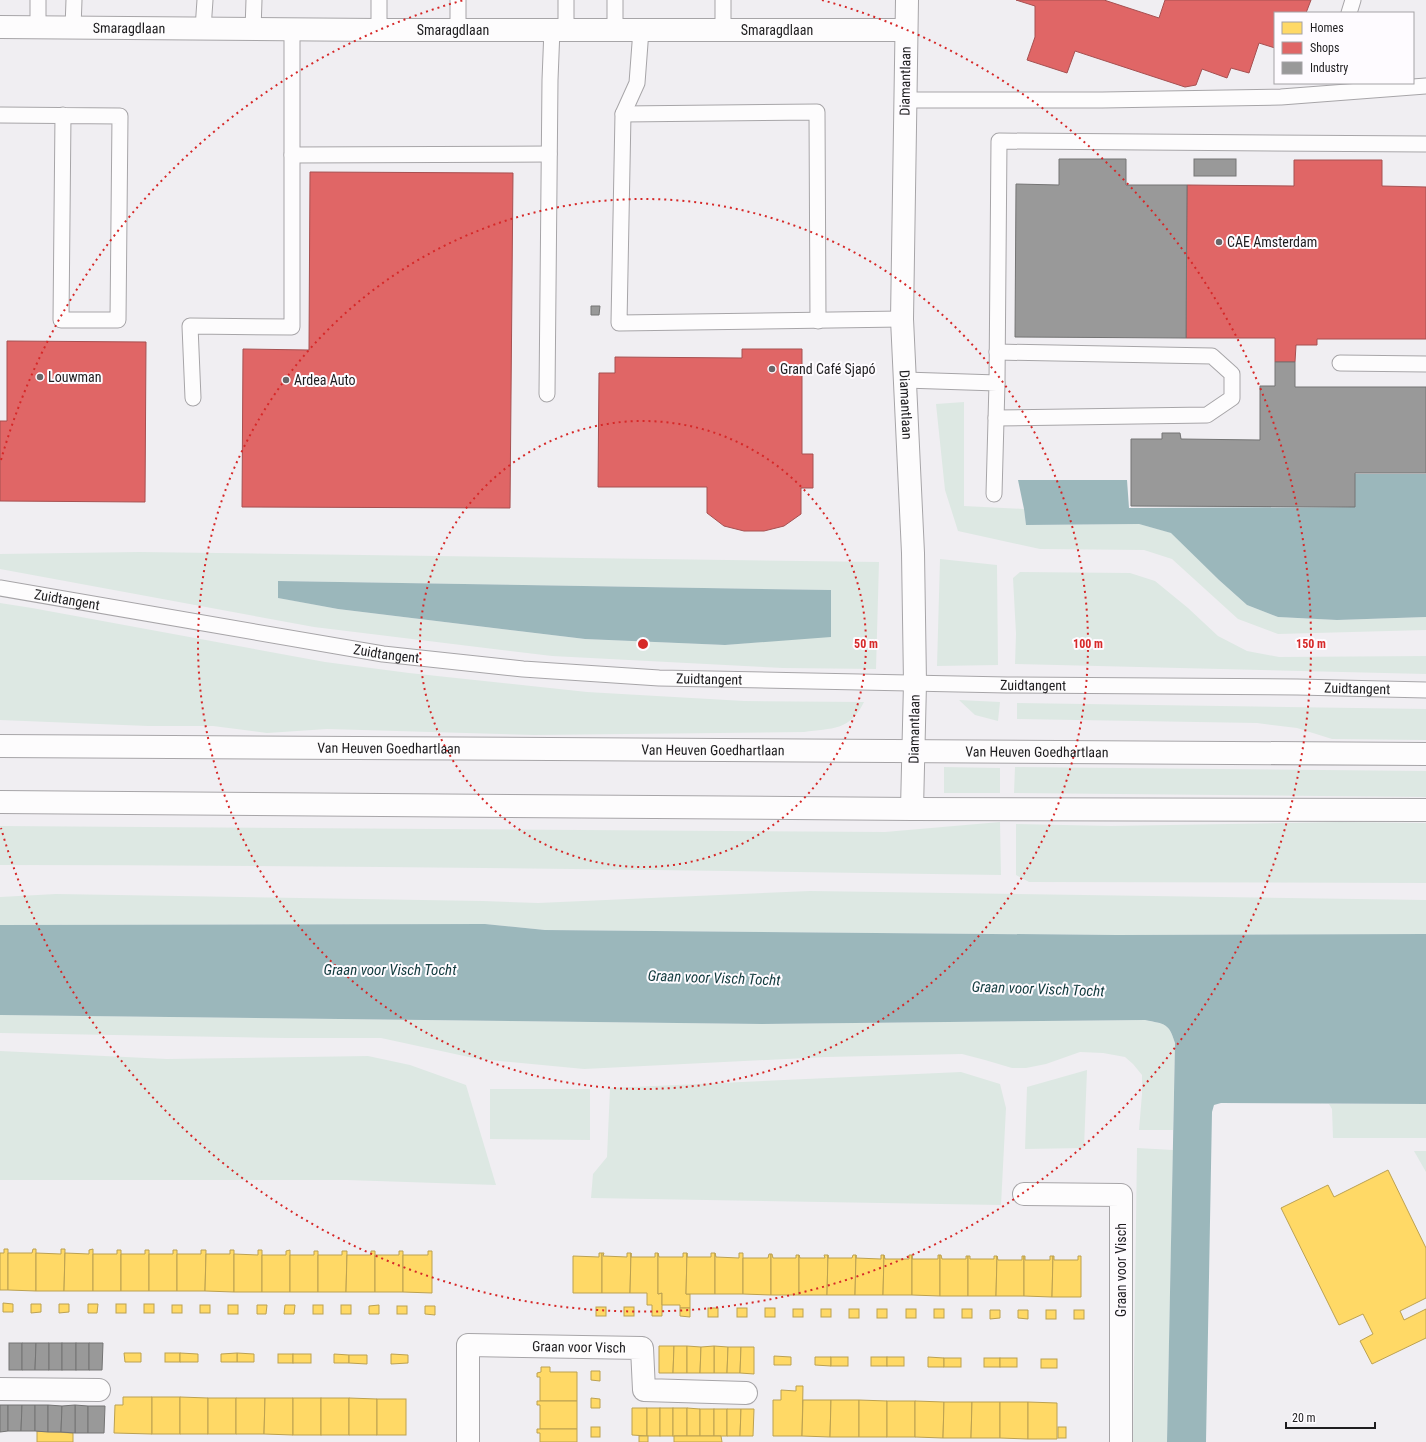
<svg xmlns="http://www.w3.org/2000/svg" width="1426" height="1442" viewBox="0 0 1426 1442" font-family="'Roboto Condensed',sans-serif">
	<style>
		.green { fill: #dde8e3; fill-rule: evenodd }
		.water { fill: #9bb7bb }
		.homes { fill: #ffd966; stroke: #bca151 }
		.shops { fill: #e06666; stroke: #a65051 }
		.industry { fill: #999; stroke: #747474 }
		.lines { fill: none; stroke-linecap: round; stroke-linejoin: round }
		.lane-casing { stroke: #a7a5a8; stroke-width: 17 }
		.street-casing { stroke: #a7a5a8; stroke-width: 24 }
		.secondary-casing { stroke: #a7a5a8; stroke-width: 24 }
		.lane { stroke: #fdfcfd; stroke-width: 15 }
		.street { stroke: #fdfcfd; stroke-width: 22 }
		.secondary { stroke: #fdfcfd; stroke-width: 22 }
		.ring { fill: none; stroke: #d62828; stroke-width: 2; stroke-dasharray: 2 4 }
		.poi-dot { fill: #686669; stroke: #fefbff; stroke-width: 1.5 }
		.labels { text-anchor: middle; stroke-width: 4; stroke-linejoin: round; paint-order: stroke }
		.street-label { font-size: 14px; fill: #1e1d1f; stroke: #fefbff }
		.poi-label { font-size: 14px; fill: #1e1d1f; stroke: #fefbff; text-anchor: start }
		.water-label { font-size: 15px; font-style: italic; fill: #113a3d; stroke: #fefbff }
		.centre { fill: #d62828; stroke: #fefbff; stroke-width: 2 }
		.ring-label { font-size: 12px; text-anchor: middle; font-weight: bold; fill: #d62828; stroke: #fefbff; stroke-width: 4; stroke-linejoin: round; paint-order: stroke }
	</style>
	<rect width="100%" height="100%" fill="#f0eef2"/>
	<g class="green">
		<polygon points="964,402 964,506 1024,509 1026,525 1139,524 1172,533 1219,580 1247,605 1278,617 1337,620 1426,617 1426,630 1278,634 1238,619 1172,559 1144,550 1040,549 958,531 945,490 936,404"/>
		<path d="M139,552L879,562L876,669L783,668L552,656L314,627L0,569V554ZM278,581L831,590V636L725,645L585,639L338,609L279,598Z"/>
		<polygon points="940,559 997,565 998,665 937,666"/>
		<polygon points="1020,572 1130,573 1155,581 1188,608 1218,636 1247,651 1279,657 1426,656 1426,674 1015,664 1016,634 1013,578"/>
		<path d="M0,603L32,608L325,662L409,673L587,692L744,701L864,702C850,731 832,728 804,732L534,735L327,729L267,733L213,726H148L0,720Z"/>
		<polygon points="959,700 1000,702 998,721 975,715"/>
		<polygon points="1017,703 1426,709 1426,740 1332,739 1297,728 1257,723 1017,719"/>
		<polygon points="944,767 1000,768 1000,793 944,793"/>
		<polygon points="1015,767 1426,771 1426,797 1014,793"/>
		<path d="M1000,822L1001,875C667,870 334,865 0,865V826L885,832Z"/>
		<polygon points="1340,822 1426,823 1426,883 1029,882 1016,875 1016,824 1111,826"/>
		<polygon points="810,891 1426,900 1426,934 1117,935 545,930 485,924 0,925 0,897 56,894 483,901 538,903"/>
		<path d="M0,1015L762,1024L1145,1020C1165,1024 1169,1023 1175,1043L1173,1130H1139L1142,1094V1075L1133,1064L1125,1057L1103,1053L1080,1052L1046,1064L1026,1068H1012L985,1060L962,1054L826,1057L584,1069L478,1059L381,1038H286L0,1033Z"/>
		<polygon points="0,1051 167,1059 368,1056 410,1065 466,1085 496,1185 347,1180 0,1180"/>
		<polygon points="1087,1070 1084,1148 1025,1149 1027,1087"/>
		<polygon points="961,1072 1000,1084 1006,1108 1001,1205 591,1198 593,1174 607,1157 610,1088"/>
		<polygon points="490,1089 590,1089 590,1140 490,1139"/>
		<polygon points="1329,1104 1426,1104 1426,1138 1333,1138 1332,1109"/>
		<polygon points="1137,1148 1173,1150 1167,1442 1133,1442"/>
		<polygon points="1414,1151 1426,1151 1426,1172"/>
	</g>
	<g class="water">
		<polygon points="1355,474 1426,474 1426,617 1337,620 1278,617 1247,605 1219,580 1171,533 1139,524 1026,525 1024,509 1018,480 1127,480 1129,508 1355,507"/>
		<polygon points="278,581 831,590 831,637 725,645 585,639 338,609 278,598"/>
		<path d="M485,924L545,930L1117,935L1426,934V1104L1221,1103L1214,1105L1212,1112L1206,1442H1167L1175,1043C1169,1023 1165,1024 1145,1020L762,1024L0,1015V925Z"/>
	</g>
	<g class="homes">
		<polygon points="1388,1170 1426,1248 1426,1298 1400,1311 1404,1320 1426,1309 1426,1338 1372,1364 1360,1341 1373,1334 1363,1314 1339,1325 1281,1208 1328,1185 1334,1197"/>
		<polygon points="4,1249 8,1249 8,1290 0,1290 0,1253 4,1253"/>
		<polygon points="33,1249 36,1249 36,1291 8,1290 8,1253 32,1253"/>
		<polygon points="61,1249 65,1249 64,1291 36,1291 36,1253 61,1254"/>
		<polygon points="93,1249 93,1291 64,1291 65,1253 89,1254 89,1250"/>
		<polygon points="117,1250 121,1250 121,1291 93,1291 93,1254 117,1254"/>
		<polygon points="145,1250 149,1250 149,1291 121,1291 121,1254 145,1254"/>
		<polygon points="173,1250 177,1250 177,1291 149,1291 149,1254 173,1254"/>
		<polygon points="201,1250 206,1250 205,1291 177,1291 177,1254 201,1254"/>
		<polygon points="230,1250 234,1250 234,1292 205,1291 206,1254 230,1254"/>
		<polygon points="258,1250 262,1250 262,1292 234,1292 234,1254 258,1255"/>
		<polygon points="290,1250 290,1292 262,1292 262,1255 286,1255 286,1251"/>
		<polygon points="314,1251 318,1251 318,1292 290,1292 290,1255 314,1255"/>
		<polygon points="342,1251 347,1251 346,1292 318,1292 318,1255 342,1255"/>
		<polygon points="371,1251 375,1251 375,1292 346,1292 347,1255 371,1255"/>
		<polygon points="399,1251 403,1251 403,1292 375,1292 375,1255 399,1255"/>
		<polygon points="428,1251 432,1251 432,1293 403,1292 403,1255 428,1255"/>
		<polygon points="599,1253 602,1253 602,1293 573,1293 573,1256 599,1257"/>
		<polygon points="602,1253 604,1253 603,1256 627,1257 627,1253 631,1253 630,1293 602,1293"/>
		<polygon points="631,1253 631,1257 655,1257 655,1253 658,1253 658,1294 662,1293 662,1316 652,1316 652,1305 647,1305 647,1293 630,1293"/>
		<polygon points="658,1253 659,1257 683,1257 683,1253 687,1253 686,1294 690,1294 690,1308 680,1308 680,1305 662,1305 662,1293 658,1294"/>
		<polygon points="687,1253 687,1257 711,1257 711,1253 715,1253 715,1294 686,1294"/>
		<polygon points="715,1253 716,1257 739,1258 739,1253 743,1253 743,1294 715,1294"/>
		<polygon points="769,1254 771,1254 771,1295 743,1294 743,1258 768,1258"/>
		<polygon points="771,1254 772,1254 773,1258 796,1258 796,1255 799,1255 799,1295 771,1295"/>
		<polygon points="799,1255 800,1258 825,1258 824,1255 828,1255 827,1295 799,1295"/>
		<polygon points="828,1255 828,1258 852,1258 853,1255 856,1255 855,1295 827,1295"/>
		<polygon points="856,1255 856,1258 881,1259 881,1255 884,1255 883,1295 855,1295"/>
		<polygon points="884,1255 885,1259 909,1259 909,1255 912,1255 912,1295 883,1295"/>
		<polygon points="912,1255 912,1259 938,1259 938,1255 940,1255 940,1296 912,1295"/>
		<polygon points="940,1255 941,1255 942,1259 966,1259 966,1256 968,1256 968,1296 940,1296"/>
		<polygon points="968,1256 970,1256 970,1259 994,1259 994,1256 997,1256 996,1296 968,1296"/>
		<polygon points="997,1256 998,1260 1022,1260 1022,1256 1024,1256 1024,1296 996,1296"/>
		<polygon points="1024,1256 1025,1256 1025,1260 1050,1260 1050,1256 1053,1256 1052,1297 1024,1296"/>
		<polygon points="1053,1256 1054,1256 1054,1260 1078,1260 1078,1256 1081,1256 1081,1297 1052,1297"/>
		<polygon points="3,1303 13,1304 13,1312 3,1312"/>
		<polygon points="31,1304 41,1304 41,1312 31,1313"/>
		<polygon points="59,1304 69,1304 69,1312 59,1313"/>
		<polygon points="88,1304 98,1304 97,1313 88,1313"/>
		<rect x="116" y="1304" width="10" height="9"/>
		<rect x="144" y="1304" width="10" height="9"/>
		<rect x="172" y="1305" width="10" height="8"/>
		<rect x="200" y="1305" width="10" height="8"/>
		<rect x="228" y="1305" width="10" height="9"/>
		<polygon points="257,1305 267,1305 266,1314 257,1314"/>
		<polygon points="285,1305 295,1305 294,1314 284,1314"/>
		<rect x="313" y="1305" width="10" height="9"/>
		<rect x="341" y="1305" width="10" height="9"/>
		<polygon points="379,1305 379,1314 369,1314 369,1306"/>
		<rect x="397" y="1306" width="10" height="8"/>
		<polygon points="425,1306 435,1306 435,1315 425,1314"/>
		<rect x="596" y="1307" width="10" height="9"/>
		<rect x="624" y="1307" width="10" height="9"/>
		<polygon points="680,1308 690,1308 690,1317 680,1316"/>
		<rect x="708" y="1308" width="10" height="9"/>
		<rect x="737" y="1308" width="10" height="9"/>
		<rect x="765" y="1308" width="10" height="9"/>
		<rect x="793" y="1309" width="10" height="8"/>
		<rect x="821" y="1309" width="10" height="8"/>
		<rect x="849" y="1309" width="10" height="9"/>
		<rect x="877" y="1309" width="10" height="9"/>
		<rect x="906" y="1309" width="10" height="9"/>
		<rect x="934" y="1309" width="10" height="9"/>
		<rect x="962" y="1309" width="10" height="9"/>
		<polygon points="990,1310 1000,1310 1000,1318 990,1319"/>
		<polygon points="1018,1310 1028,1310 1028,1319 1018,1318"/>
		<rect x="1046" y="1310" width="10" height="9"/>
		<rect x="1074" y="1310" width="10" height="9"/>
		<polygon points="659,1346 674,1346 673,1373 659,1373"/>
		<polygon points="674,1346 687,1346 687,1373 673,1373"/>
		<polygon points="687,1346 701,1347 700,1373 687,1373"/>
		<polygon points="714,1346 728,1347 727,1373 714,1373"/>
		<polygon points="714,1346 714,1373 700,1373 701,1347"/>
		<polygon points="728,1347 741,1347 740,1373 727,1373"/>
		<polygon points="741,1347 754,1347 754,1374 740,1373"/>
		<polygon points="124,1353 141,1353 141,1362 125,1362"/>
		<rect x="165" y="1353" width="15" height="9"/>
		<polygon points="180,1353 198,1354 198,1362 180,1362"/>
		<polygon points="237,1353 254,1354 254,1362 237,1362"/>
		<polygon points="237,1353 237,1362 221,1362 221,1354"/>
		<rect x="278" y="1354" width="15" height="9"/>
		<rect x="293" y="1354" width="18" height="9"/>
		<polygon points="334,1354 349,1355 349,1363 334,1363"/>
		<polygon points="391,1354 408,1355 408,1363 391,1364"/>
		<polygon points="349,1355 367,1355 367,1364 349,1363"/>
		<polygon points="774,1356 791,1357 791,1365 774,1365"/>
		<polygon points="815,1357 831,1357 831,1366 815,1365"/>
		<rect x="831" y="1357" width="17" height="9"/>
		<rect x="871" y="1357" width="16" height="9"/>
		<rect x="887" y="1357" width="17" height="9"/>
		<polygon points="928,1357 944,1358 944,1367 928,1367"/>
		<rect x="944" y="1358" width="17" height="9"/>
		<rect x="984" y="1358" width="16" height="9"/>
		<rect x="1000" y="1358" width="17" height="9"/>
		<rect x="1041" y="1359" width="16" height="9"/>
		<polygon points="541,1367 550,1367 550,1372 577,1372 577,1401 540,1401 540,1377 537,1377 537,1373 541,1372"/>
		<polygon points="591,1371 600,1371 600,1381 591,1380"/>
		<polygon points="796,1386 803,1386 802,1436 773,1436 773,1400 781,1400 781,1390 796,1391"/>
		<polygon points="123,1397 152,1397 152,1434 114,1433 115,1405 123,1405"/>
		<rect x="152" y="1397" width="28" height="37"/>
		<polygon points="180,1397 208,1398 208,1434 180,1434"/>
		<rect x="208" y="1398" width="28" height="36"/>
		<polygon points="236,1398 265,1398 264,1434 236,1434"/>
		<polygon points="265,1398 293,1398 293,1435 264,1434"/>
		<rect x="293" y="1398" width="28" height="37"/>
		<rect x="321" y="1398" width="28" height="37"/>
		<polygon points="349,1398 377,1399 377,1435 349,1435"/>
		<polygon points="591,1398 600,1399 600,1408 591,1408"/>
		<rect x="377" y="1399" width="29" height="36"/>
		<polygon points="803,1400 831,1400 830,1437 802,1436"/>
		<polygon points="831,1400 859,1400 859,1437 830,1437"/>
		<polygon points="859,1400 887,1401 887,1437 859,1437"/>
		<polygon points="537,1401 577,1401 577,1429 540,1429 540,1405 537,1405"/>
		<rect x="887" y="1401" width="28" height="36"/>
		<polygon points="915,1401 944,1402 943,1438 915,1437"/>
		<polygon points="944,1402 972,1402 971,1438 943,1438"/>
		<polygon points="972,1402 1000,1402 1000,1438 971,1438"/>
		<polygon points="1000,1402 1028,1402 1028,1439 1000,1438"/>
		<polygon points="1028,1402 1057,1403 1057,1439 1028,1439"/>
		<polygon points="632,1408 647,1408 647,1436 632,1435"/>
		<rect x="647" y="1408" width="13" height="28"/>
		<rect x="660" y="1408" width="13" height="28"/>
		<rect x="673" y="1408" width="14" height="28"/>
		<polygon points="687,1408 700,1409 700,1436 687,1436"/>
		<rect x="700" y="1409" width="14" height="27"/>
		<rect x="714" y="1409" width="13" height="27"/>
		<polygon points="727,1409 741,1409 740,1436 727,1436"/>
		<polygon points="741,1409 754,1409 753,1436 740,1436"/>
		<rect x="591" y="1427" width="9" height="10"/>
		<rect x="1058" y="1427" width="8" height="11"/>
		<polygon points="537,1429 577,1429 577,1442 540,1442 540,1433 537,1433"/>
		<polygon points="37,1431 73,1433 73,1442 37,1442"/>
		<rect x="639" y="1436" width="9" height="6"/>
		<polygon points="674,1436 721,1436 722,1442 674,1442"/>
	</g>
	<g class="shops">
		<polygon points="1016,0 1104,0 1159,18 1165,0 1311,0 1306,13 1275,13 1275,48 1259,43 1249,73 1231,68 1227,78 1202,69 1196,85 1185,87 1075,51 1067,73 1027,60 1035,37 1035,6"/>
		<polygon points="1294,160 1382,160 1382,186 1426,187 1426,339 1317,339 1317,345 1296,345 1295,362 1275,362 1275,338 1186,338 1187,185 1294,186"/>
		<polygon points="310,172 513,173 510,508 242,507 243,349 309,350"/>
		<polygon points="7,341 146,342 145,502 0,501 0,421 7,421"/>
		<polygon points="742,349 802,349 802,454 813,454 813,488 801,488 801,514 784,526 764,531 744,531 724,526 707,513 707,487 598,487 599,373 615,373 615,357 742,358"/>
	</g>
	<g class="industry">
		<polygon points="1059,159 1126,159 1126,185 1187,185 1186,338 1015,337 1016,184 1059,185"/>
		<rect x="1194" y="159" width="42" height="17"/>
		<polygon points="591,306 600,306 599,315 591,315"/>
		<polygon points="1275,362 1295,362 1295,387 1426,387 1426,473 1355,473 1355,507 1131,506 1131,439 1162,439 1162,433 1180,433 1181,439 1260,440 1260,386 1275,386"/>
		<rect x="9" y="1343" width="13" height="27"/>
		<polygon points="22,1343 36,1343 35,1370 22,1370"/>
		<polygon points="36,1343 49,1343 49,1370 35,1370"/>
		<rect x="49" y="1343" width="13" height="27"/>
		<rect x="62" y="1343" width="14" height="27"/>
		<rect x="76" y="1343" width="13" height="27"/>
		<polygon points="89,1343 103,1343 102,1370 89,1370"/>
		<polygon points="0,1405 8,1405 8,1431 0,1432"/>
		<polygon points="8,1405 22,1405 21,1431 8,1431"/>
		<polygon points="22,1405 35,1405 35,1431 21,1431"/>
		<polygon points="35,1405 48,1405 48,1432 35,1431"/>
		<polygon points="48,1405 62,1406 61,1432 48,1432"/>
		<polygon points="75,1405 88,1406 88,1433 75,1433"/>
		<polygon points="75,1405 75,1433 61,1432 62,1406"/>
		<polygon points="88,1406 105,1406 104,1433 88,1433"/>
	</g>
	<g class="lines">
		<g class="lane-casing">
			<g id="lane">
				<polyline points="1349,13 1353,0"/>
				<polyline points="38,28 38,0"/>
				<polyline points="73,28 74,0"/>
				<polyline points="203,29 205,0"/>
				<polyline points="566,29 566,0"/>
				<polyline points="253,30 254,0"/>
				<polyline points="379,30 379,0"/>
				<polyline points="458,30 458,0"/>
				<polyline points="615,30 615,0"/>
				<polyline points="641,30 637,83 623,114 619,323 902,319"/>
				<polyline points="723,30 723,0"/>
				<polyline points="905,100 1102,100 1281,97 1426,86"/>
				<polyline points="623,114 817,112 818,321"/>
				<polyline points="0,115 120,116 118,320 61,320 63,115"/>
				<polyline points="292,155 549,154"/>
				<polyline points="1340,363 1426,364"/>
				<polyline points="905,380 997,383 994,494"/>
				<polyline points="997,383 999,141 1426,144"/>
				<polyline points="547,394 550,80 552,29"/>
				<polyline points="193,398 190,326 292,327 292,30"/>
				<polyline points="996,418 1207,415 1232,398 1232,374 1212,356 997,352"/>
				<path id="s1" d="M0,588L383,654L523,669L659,678L1007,685L1297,687L1426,690"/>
			</g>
		</g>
		<g class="street-casing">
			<g id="street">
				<path id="s2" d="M907,0L902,319L913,553L915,683L912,809"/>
				<path id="s3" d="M0,27L379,30H906"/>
				<polyline points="1024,1194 1121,1195 1121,1442"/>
				<polyline points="0,1389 99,1390"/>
				<path id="s4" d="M468,1442V1345L642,1348L644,1390L746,1393"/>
			</g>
		</g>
		<g class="secondary-casing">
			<g id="secondary">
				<path id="s5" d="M0,746L1426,754"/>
				<polyline points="0,802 912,809 1426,810"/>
			</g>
		</g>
		<use href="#lane" class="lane"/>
		<use href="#street" class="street"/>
		<use href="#secondary" class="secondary"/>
	</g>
	<g class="ring">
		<circle cx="643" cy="644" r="223"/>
		<circle cx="643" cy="644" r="445"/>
		<path d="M1 460A668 668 0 0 1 464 0M822 0A668 668 0 1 1 1 828"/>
	</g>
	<g class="poi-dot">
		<circle cx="1219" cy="242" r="4"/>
		<circle cx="772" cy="369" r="4"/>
		<circle cx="40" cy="377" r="4"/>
		<circle cx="286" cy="380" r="4"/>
	</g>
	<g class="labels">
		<g class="street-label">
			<text dy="5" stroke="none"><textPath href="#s3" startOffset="129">Smaragdlaan</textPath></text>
			<text dy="5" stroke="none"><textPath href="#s3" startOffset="453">Smaragdlaan</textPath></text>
			<text dy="5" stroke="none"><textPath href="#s3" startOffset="777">Smaragdlaan</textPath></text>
			<text transform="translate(905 81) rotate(-89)" y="5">Diamantlaan</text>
			<text dy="5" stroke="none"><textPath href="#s2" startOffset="405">Diamantlaan</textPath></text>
			<text dy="5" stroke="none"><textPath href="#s1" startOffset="68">Zuidtangent</textPath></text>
			<text dy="5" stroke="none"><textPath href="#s1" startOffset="392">Zuidtangent</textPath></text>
			<text dy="5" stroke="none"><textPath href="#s1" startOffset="716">Zuidtangent</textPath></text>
			<text dy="5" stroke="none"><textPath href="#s1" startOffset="1040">Zuidtangent</textPath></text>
			<text dy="5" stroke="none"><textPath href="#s1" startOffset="1364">Zuidtangent</textPath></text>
			<text transform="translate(914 729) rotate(-89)" y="5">Diamantlaan</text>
			<text dy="5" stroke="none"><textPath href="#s5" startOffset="389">Van Heuven Goedhartlaan</textPath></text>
			<text dy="5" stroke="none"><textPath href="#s5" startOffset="713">Van Heuven Goedhartlaan</textPath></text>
			<text dy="5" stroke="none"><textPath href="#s5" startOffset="1037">Van Heuven Goedhartlaan</textPath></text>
			<text transform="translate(1121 1270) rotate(-90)" y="5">Graan voor Visch</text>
			<text dy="5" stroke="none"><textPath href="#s4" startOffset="208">Graan voor Visch</textPath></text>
		</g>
		<g class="poi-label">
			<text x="1227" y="247">CAE Amsterdam</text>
			<text x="780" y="374">Grand Café Sjapó</text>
			<text x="48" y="382">Louwman</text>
			<text x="294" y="385">Ardea Auto</text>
		</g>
		<g class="water-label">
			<text x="390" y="975">Graan voor Visch Tocht</text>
			<text transform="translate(714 978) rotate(2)" y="5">Graan voor Visch Tocht</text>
			<text transform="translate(1038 989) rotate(2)" y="5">Graan voor Visch Tocht</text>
		</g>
	</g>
	<circle cx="643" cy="644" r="6" class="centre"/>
	<g class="ring-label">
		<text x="866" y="648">50 m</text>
		<text x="1088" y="648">100 m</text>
		<text x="1311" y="648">150 m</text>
	</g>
	<rect x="1274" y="12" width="140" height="72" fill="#fefbff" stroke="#a4a2a5"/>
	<rect x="1282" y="22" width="20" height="12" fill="#ffd966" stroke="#a4a2a5"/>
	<text x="1310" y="32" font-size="12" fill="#1e1d1f">Homes</text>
	<rect x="1282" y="42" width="20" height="12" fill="#e06666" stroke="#a4a2a5"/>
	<text x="1310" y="52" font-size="12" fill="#1e1d1f">Shops</text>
	<rect x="1282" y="62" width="20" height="12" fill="#999999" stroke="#a4a2a5"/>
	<text x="1310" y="72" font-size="12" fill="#1e1d1f">Industry</text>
	<path d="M1286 1422v6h89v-6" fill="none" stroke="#1e1d1f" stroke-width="2"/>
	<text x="1292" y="1422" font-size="12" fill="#1e1d1f" stroke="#fefbff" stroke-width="3" paint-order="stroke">20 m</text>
</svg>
